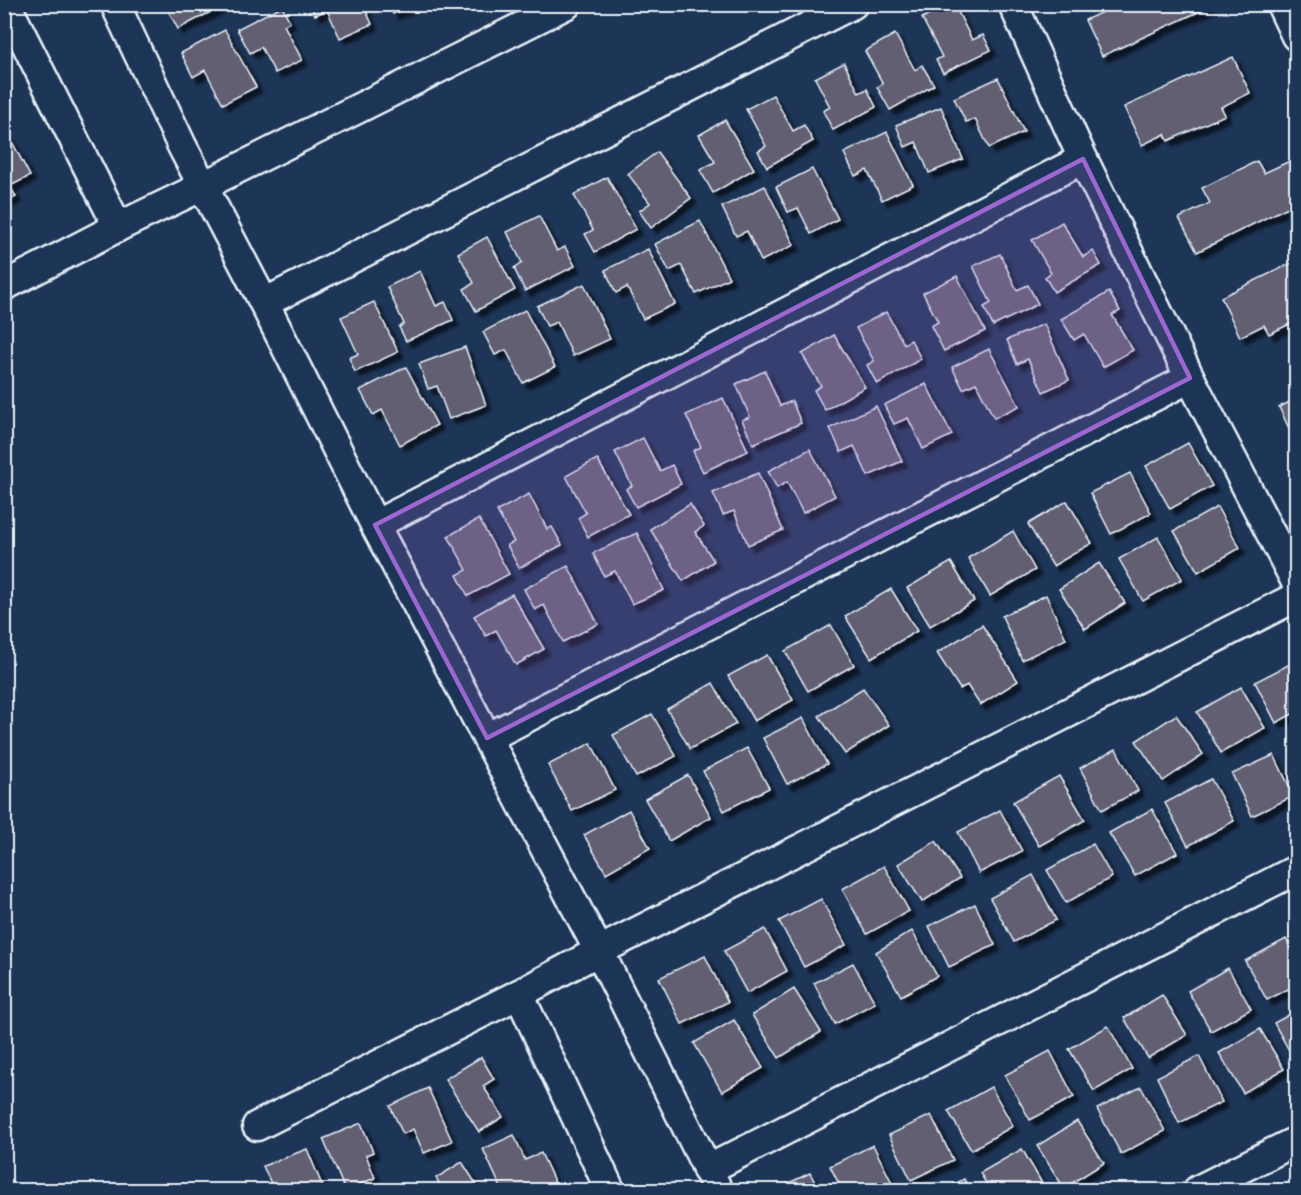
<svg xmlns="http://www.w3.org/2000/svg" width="1301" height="1195" viewBox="0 0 1301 1195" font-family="Delius,sans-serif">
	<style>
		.building { fill: #635e73; stroke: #e8f1f8; stroke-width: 1.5; filter: url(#shadow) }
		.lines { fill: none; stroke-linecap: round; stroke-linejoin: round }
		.minor-casing { stroke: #e8f1f8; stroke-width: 33 }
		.minor { stroke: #1d3557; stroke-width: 28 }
		.marked { fill: #9c67d0; fill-opacity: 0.2; stroke: #9c67d0; stroke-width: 4.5; stroke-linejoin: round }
	</style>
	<defs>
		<filter id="shadow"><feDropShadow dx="5.5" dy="5.5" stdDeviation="1.5" flood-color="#0009"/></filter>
	</defs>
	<rect width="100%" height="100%" fill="#1d3557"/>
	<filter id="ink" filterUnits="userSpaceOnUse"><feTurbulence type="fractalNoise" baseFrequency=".0167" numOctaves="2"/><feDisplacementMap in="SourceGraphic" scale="12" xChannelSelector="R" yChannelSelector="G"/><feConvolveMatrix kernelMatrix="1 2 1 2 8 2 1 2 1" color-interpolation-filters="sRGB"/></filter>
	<g filter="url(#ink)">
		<g class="building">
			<polygon points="177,4 217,4 218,8 178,29 168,10 178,6"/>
			<polygon points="310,4 363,4 372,24 340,38 327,10 315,15"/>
			<polygon points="389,4 414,4 393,14"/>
			<polygon points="951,4 954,4 972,40 983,35 991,50 943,73 936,60 942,57 922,18"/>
			<polygon points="1111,4 1208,4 1209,7 1102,56 1085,20 1113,7"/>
			<polygon points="282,6 290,22 284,25 302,60 275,73 261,47 250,53 237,29"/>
			<polygon points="225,30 256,87 223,104 205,70 193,77 181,53"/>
			<polygon points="895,34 915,70 922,65 934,85 890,110 877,87 883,84 865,51"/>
			<polygon points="1233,57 1250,93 1221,107 1225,115 1168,141 1165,134 1142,145 1124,107"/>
			<polygon points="844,63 859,93 867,89 876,107 833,130 823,111 830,107 815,78"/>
			<polygon points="998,78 1024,132 989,148 975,119 966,122 954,98"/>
			<polygon points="773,95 793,131 804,125 813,141 767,167 758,151 766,146 746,109"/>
			<polygon points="941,107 963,159 929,173 916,142 905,147 896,125"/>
			<polygon points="725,120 754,169 713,193 700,170 715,162 699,135"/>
			<polygon points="887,132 913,185 882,200 867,170 855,176 844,153"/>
			<polygon points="9,136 30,176 10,186 16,197 4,203 4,139"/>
			<polygon points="657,152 691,198 651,228 639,211 650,203 628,174"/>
			<polygon points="1292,160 1296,168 1296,203 1197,252 1179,218 1210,203 1202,188 1257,161 1264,173"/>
			<polygon points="812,169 838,219 811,234 798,208 788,212 776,187"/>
			<polygon points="607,177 636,229 595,252 585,234 593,230 574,195"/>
			<polygon points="765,186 794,245 761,261 747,231 736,236 722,207"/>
			<polygon points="539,216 557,251 565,247 575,266 525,291 514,268 522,263 507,232"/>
			<polygon points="700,221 729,278 696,294 681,265 669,271 655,244"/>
			<polygon points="1062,222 1083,257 1093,251 1101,265 1054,292 1045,277 1051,273 1032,240"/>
			<polygon points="487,237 515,290 476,311 464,289 474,283 458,253"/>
			<polygon points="648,249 675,304 643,319 627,287 616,293 605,270"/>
			<polygon points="1000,254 1017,290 1028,285 1038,304 993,326 984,307 991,303 973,266"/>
			<polygon points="1296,261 1296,321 1269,334 1264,325 1240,337 1221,297"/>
			<polygon points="420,271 436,306 445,302 453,320 406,341 399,327 404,324 387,287"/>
			<polygon points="957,276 985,331 944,351 931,326 938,322 923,293"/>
			<polygon points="584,284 610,339 573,356 557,322 547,326 537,306"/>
			<polygon points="1109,292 1120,311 1112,315 1133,350 1103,367 1084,334 1074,340 1061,319"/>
			<polygon points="374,302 398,352 355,372 349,358 358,354 341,317"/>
			<polygon points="525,310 555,367 523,383 506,350 495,355 483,332"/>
			<polygon points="886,312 904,344 911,340 921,359 877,384 867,365 874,361 856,328"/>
			<polygon points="1044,324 1069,380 1043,392 1028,359 1017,364 1007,340"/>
			<polygon points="834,335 865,387 825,410 814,390 821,386 802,354"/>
			<polygon points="465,347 486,405 449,419 437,386 428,389 419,364"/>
			<polygon points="989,349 1019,406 994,418 976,383 963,389 952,367"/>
			<polygon points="406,367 437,425 400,445 382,410 373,415 360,390"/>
			<polygon points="765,371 780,406 792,401 801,423 753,444 742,420 750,417 736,384"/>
			<polygon points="926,384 952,435 923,449 908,418 894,424 884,405"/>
			<polygon points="723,398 748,451 703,472 693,451 701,447 686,415"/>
			<polygon points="1296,399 1296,438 1294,439 1279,407"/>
			<polygon points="876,406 902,461 868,476 854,446 841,452 830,428"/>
			<polygon points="643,438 660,471 672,465 681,484 636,507 626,489 632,486 615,452"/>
			<polygon points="1188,443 1212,486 1170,509 1146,466"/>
			<polygon points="810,449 835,496 803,513 787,482 777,488 768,471"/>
			<polygon points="597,459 629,514 588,537 578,518 586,513 566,476"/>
			<polygon points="758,473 783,530 748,545 734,511 723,515 713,493"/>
			<polygon points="1130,473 1151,513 1111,534 1090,493"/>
			<polygon points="529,494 547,529 552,527 562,545 519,568 507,545 514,542 497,511"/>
			<polygon points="1067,501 1092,543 1053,566 1028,524"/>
			<polygon points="690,504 704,526 695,532 714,561 683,581 650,529"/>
			<polygon points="1217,507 1240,548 1198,572 1174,531"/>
			<polygon points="479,519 509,574 468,596 457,575 467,570 448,536"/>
			<polygon points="1013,531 1035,570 990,596 968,558"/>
			<polygon points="637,533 664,590 632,604 615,571 604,576 593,553"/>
			<polygon points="1158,537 1182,579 1143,601 1119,559"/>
			<polygon points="951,562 974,601 930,626 907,588"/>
			<polygon points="1099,563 1125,603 1085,629 1059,589"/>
			<polygon points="568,566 598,624 563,642 544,605 535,610 524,589"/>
			<polygon points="891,589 917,631 871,658 845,616"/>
			<polygon points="512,594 544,649 516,665 496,630 486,636 474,616"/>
			<polygon points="1046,595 1066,639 1022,660 1002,616"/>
			<polygon points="831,625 854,665 808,691 785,651"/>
			<polygon points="982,625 1018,681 980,705 967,685 960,689 937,653"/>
			<polygon points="767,655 793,700 754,721 728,676"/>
			<polygon points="1296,661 1296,712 1276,723 1255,682"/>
			<polygon points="713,683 736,724 690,749 667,709"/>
			<polygon points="1241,687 1265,728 1221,753 1197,712"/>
			<polygon points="863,688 889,725 845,754 819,716"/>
			<polygon points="652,714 676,756 636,777 613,735"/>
			<polygon points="1176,715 1203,754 1163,781 1136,741"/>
			<polygon points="803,718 827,764 787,784 763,738"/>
			<polygon points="591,743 615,790 572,811 548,765"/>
			<polygon points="747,748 769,788 724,811 703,771"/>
			<polygon points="1116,749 1138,791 1102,810 1080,768"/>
			<polygon points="1274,755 1294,796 1252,816 1232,774"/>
			<polygon points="688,775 711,817 669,841 645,799"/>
			<polygon points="1059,776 1085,820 1039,846 1013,802"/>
			<polygon points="1211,779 1234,821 1188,846 1165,803"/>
			<polygon points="1152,809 1177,853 1135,876 1109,833"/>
			<polygon points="629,810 650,848 606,873 584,835"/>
			<polygon points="1000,810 1022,851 979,873 958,832"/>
			<polygon points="936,841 960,878 922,902 898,864"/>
			<polygon points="1093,844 1112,877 1066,903 1047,870"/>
			<polygon points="884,866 909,911 867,934 842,889"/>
			<polygon points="1033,875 1056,920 1014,942 990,898"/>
			<polygon points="821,899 846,945 804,967 779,921"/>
			<polygon points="975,904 995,945 949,967 929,926"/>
			<polygon points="765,929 787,971 747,993 724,951"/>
			<polygon points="912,931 937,976 901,996 876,952"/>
			<polygon points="1286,939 1296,959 1296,985 1267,1000 1245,961"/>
			<polygon points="705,956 728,1002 682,1024 659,978"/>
			<polygon points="853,963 875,1003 835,1024 814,983"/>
			<polygon points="1228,968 1251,1009 1211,1031 1188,991"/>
			<polygon points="794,989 821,1032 779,1058 752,1015"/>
			<polygon points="1162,995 1187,1035 1148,1058 1124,1018"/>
			<polygon points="1296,1011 1296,1063 1274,1023"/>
			<polygon points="734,1020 763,1068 722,1092 694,1043"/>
			<polygon points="1108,1026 1132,1069 1094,1091 1069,1049"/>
			<polygon points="1260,1029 1284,1069 1243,1093 1219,1053"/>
			<polygon points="1050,1051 1074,1097 1030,1120 1005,1075"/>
			<polygon points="1199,1056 1222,1102 1179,1123 1157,1077"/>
			<polygon points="481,1057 494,1079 483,1086 503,1117 479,1132 445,1079"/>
			<polygon points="991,1087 1013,1126 971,1150 948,1111"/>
			<polygon points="1141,1087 1165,1131 1121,1154 1097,1109"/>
			<polygon points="428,1088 452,1141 424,1153 413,1129 403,1134 390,1106"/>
			<polygon points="931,1115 953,1160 911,1180 889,1135"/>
			<polygon points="1077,1121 1104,1163 1064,1188 1037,1146"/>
			<polygon points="361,1123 373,1152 366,1155 375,1178 345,1190 323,1139"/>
			<polygon points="514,1135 525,1160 541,1153 555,1183 538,1190 502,1190 483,1149"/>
			<polygon points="873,1145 895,1189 842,1190 830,1166"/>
			<polygon points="307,1149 324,1190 274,1190 263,1166"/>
			<polygon points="1022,1149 1046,1190 990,1190 980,1173"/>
			<polygon points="462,1162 480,1190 443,1190 436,1178"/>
			<polygon points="810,1173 819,1190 774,1190"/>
			<polygon points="964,1179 970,1190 943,1190"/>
		</g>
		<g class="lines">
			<g class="minor-casing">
				<g id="minor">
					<polyline points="6,4 118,227"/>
					<polyline points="115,4 182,146 264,303 375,525 599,951 718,1190"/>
					<polyline points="1013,4 1083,159 1190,378 1296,582"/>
					<polyline points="1281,4 1296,36"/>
					<polyline points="4,286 118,227 203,186 567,4"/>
					<polyline points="264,303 853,4"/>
					<polyline points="375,525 1083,159"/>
					<polyline points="487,738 1190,378"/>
					<polyline points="519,994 610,1190"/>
					<polyline points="257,1126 519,994 599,951 1296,597"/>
					<polyline points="707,1170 1296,870"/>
					<polyline points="1198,1190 1296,1141"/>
				</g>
			</g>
			<use href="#minor" class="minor"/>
		</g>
	</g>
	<path class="marked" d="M1083,159L1190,378L487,738L375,525Z"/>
	<rect width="1301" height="1195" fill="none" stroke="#1d3557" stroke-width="24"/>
	<rect x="12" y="12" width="1277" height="1171" fill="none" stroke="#e8f1f8" stroke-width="2" filter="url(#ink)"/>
</svg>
